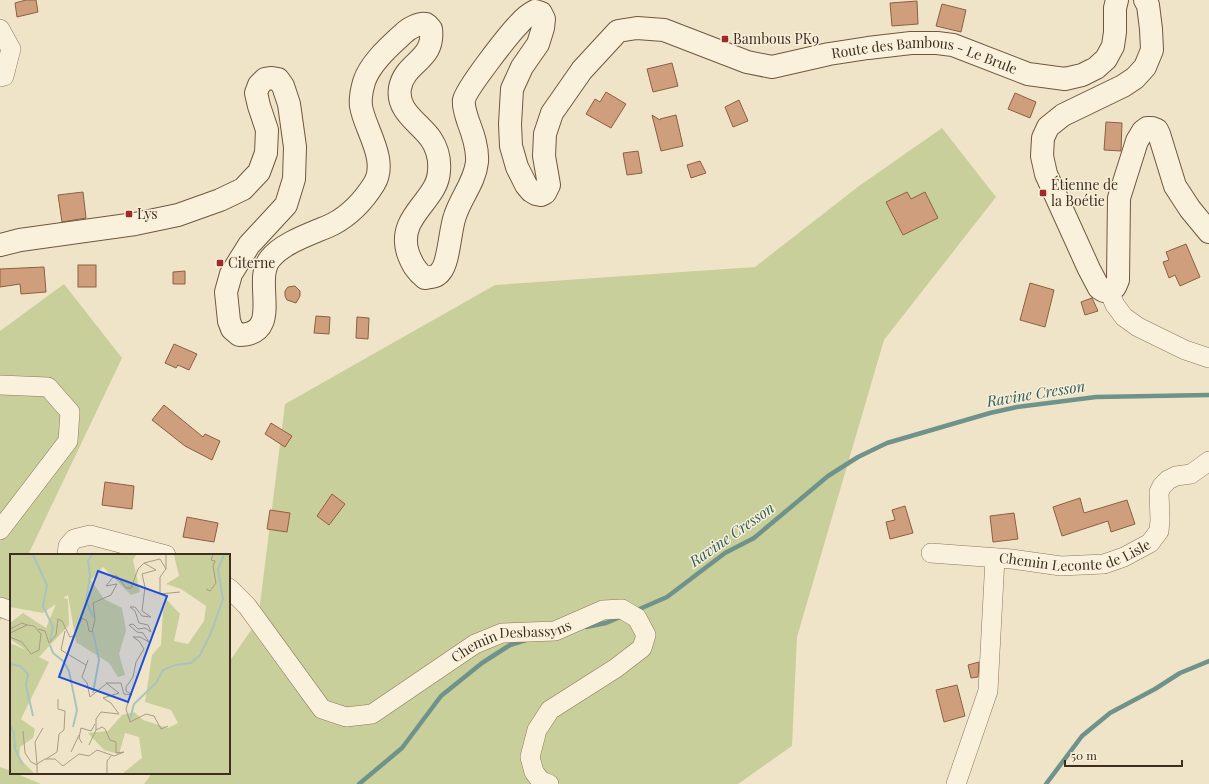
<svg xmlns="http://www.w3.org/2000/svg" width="1209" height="784" viewBox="0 0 1209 784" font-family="'Playfair Display',serif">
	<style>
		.green { fill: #c9cf9b }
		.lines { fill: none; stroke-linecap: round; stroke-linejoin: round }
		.stream { stroke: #6f938a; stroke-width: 4.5 }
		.building { fill: #cf9f7d; stroke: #8d5f41 }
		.street-casing { stroke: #8d765c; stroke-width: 20 }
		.secondary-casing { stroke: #6f573f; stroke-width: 24 }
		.street { stroke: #faf1dc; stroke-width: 19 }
		.secondary { stroke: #faf1dc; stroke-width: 22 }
		.poi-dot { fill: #9e2a2b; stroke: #f7eed8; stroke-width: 1.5 }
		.labels { text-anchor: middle; stroke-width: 3; stroke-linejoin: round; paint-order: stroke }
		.poi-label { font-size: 14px; fill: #3d2e20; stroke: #f7eed8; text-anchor: start }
		.street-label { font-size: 14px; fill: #3d2e20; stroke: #f7eed8 }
		.water-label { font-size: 15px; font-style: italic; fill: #2f5d5a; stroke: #f7eed8 }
		.inset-river { fill: none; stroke: #a9c4bc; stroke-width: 2 }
		.inset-road { fill: none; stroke: #a89b85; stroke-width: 1 }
		.view { fill: #1d4ed8; fill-opacity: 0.15; stroke: #1d4ed8; stroke-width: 2 }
		.inset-edge { fill: none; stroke: #3d2e20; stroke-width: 2 }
	</style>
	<rect width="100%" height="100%" fill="#f0e4c8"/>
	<g class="green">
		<polygon points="942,128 996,197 884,340 797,637 792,746 738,784 144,784 152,773 229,773 229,662 258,620 285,404 495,285 755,267 859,186"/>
		<polygon points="64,284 122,358 28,555 11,555 11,596 0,621 0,331"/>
		<polygon points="0,767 11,771 11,773 15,773 41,784 0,784"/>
	</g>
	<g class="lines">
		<g class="stream">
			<polyline points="635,611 667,597 725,553 754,538 828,476 858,457 887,443 990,413 1017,407 1096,397 1209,395"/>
			<polyline points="586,627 606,623 620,617"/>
			<polyline points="359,784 402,748 441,696 482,663 510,645 526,640"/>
			<polyline points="1046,784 1082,736 1110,713 1155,689 1180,673 1209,661"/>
		</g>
	</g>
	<g class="building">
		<polygon points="26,0 36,0 38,12 17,17 15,3"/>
		<polygon points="917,1 918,24 892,26 890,3"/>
		<polygon points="942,4 966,10 961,32 936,26"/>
		<polygon points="672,63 678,86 653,92 647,69"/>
		<polygon points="606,92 626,104 611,128 586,114 595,99 600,102"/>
		<polygon points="1015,93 1036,102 1030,118 1008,109"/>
		<polygon points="739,100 748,121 733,127 725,107"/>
		<polygon points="652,115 660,120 660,119 676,115 683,146 661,151"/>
		<polygon points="1106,122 1122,123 1121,151 1104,150"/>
		<polygon points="638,151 642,173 627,175 623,153"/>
		<polygon points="700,161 706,173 691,178 687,165"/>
		<polygon points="83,192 86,218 62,222 58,195"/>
		<polygon points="907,192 911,199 925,192 938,218 903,235 886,202"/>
		<polygon points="1186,244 1200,277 1180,286 1175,275 1169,278 1163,262 1169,260 1166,252"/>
		<rect x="78" y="265" width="18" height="22"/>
		<polygon points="44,267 46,292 21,294 20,284 0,287 0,269"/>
		<polygon points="185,271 185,284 173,284 173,272"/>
		<polygon points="1030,283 1054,290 1045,327 1020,320"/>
		<polygon points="295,286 300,291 300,296 296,303 287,300 285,296 285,291 288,287"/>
		<polygon points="1092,298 1098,311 1085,315 1081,302"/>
		<polygon points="316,316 330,317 329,334 314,333"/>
		<polygon points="357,317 369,318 368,339 356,338"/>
		<polygon points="174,344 197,354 189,370 178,365 176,368 165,363"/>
		<polygon points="164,405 203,437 205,434 220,441 212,460 185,446 152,420"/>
		<polygon points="271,423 292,436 285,447 265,434"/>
		<polygon points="105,482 134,486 132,509 102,505"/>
		<polygon points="332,494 345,504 329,525 317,516"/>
		<polygon points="1080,498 1084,513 1127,500 1135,524 1111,532 1108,521 1062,536 1053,507"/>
		<polygon points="905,506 913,533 890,539 886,522 895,520 892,510"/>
		<polygon points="270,510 290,513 287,532 267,529"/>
		<polygon points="1014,513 1018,539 993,542 990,516"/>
		<polygon points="187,517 218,523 214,542 183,537"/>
		<polygon points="979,662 978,677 971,678 968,665"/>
		<polygon points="957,685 965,716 944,722 936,690"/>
	</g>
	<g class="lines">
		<g class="street-casing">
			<g id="street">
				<polyline points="0,29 11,49 4,76 0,77"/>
				<polyline points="1109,291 1115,305 1124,317 1138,327 1185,350 1209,358"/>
				<polyline points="0,385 48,387 70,412 68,441 0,530"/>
				<path id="s1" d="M931,553L1012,559L1061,566L1104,564L1124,557L1150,543L1159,531L1160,520L1159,492L1162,486L1168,480L1176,476L1191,474L1209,461"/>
				<polyline points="67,555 68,546 74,539 90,535 166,555"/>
				<path id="s2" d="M229,588L247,606L322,709L346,717L372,714L475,644L502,633L555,631L603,610L622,609L637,618L646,635L642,648L616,668L550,710L537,730L530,757L534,772L541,781L549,784"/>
				<polyline points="0,607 11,611"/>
				<polyline points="956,784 988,691 995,558"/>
			</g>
		</g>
		<g class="secondary-casing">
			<g id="secondary">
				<polyline points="1145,0 1148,5 1151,29 1152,50 1145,67 1135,78 1123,86 1063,115 1048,127 1043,138 1042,156 1046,174 1089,269 1099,288 1104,291 1109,291 1115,287 1118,280 1119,198 1137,141 1143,131 1147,128 1152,128 1157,130 1159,134 1175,186 1190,209 1209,232"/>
				<path id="s3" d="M0,245L20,240L135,224L178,215L220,200L243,189L259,172L266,153L267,130L259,106L256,93L259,85L265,79L272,78L278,79L283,86L289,104L295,147L294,179L286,205L249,245L231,274L226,292L229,321L232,329L239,335C284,334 252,281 270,259C283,242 314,233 333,224C350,215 364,200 374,184C389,160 364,128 361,106C360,98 362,89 364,82C370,63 390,46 404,33C408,29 420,22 426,24C428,25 429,27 431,29C435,61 405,61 400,88C396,111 420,123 431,139C437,148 440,160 439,171C438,201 396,216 408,253C412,264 416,271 425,278C432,277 437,277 441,271C449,262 450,229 455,216C461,197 475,182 477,162C478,148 473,134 468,121C466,114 463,107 464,100C466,89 509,34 519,24C524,18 529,14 535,11L541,13L544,19L543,28L538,44L522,67L512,89L510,124L511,146L517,167L526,185L531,191L536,194L541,195L545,193L549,185L544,156L545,134L552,113L582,70L618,31L637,28L664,30L747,62L772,67L829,54L868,48L911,43H937L953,45L1028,74L1065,79L1082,75L1096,68L1106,59L1113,46L1115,32V8L1117,0"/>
			</g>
		</g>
		<use href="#street" class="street"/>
		<use href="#secondary" class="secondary"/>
	</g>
	<g class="poi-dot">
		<rect x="721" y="35" width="8" height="8" rx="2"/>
		<rect x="1039" y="189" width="8" height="8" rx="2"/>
		<rect x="125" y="210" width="8" height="8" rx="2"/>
		<rect x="216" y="259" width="8" height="8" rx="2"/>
	</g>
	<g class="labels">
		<g class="poi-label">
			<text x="733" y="44">Bambous PK9</text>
			<text x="1051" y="190">Étienne de<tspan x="1051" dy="16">la Boétie</tspan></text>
			<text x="137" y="219">Lys</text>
			<text x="228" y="268">Citerne</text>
		</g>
		<g class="street-label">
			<text dy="5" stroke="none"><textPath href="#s3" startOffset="2413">Route des Bambous - Le Brule</textPath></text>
			<text dy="5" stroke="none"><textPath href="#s1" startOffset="146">Chemin Leconte de Lisle</textPath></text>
			<text dy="5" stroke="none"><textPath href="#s2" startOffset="365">Chemin Desbassyns</textPath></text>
		</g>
		<g class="water-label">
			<text transform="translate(1036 394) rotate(-9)" y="5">Ravine Cresson</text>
			<text transform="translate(732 535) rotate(-35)" y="5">Ravine Cresson</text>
		</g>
	</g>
	<g transform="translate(10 554)">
		<rect width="220" height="220" fill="#f0e4c8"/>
		<path d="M0,1H126L123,6L130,38L121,41L93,13L81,26L94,45L112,54L116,76L109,100L115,121L108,123L99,109L66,88L58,41L53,44L58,45L59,71L29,103L39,108L11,165L25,175L23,184L10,193L9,204L24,219H0V89L16,96L0,85V69L13,59L36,74L46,50L33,59L0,53ZM164,1H220V219H113L132,204L129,183L115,179L109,200L94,196L78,179L98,177L112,161L124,158L133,166L158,174L168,169L161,156L135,148L142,101L151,91L153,57L157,46L170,60L164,87L178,90L194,67L196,52L171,35L156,30L169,22Z" fill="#c9cf9b"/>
		<path class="inset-river" d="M23,1L37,31L33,52L43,73L40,86M82,1L78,7L80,22L76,46L83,63M83,78L89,106L83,139M40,91L43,99L53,107L59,117L67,156L63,173M0,110L10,112L18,120L16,131L23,162M120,165L124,150L146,129L153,116L165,111L181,109L190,101L201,79L213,45L208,15L214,1M0,171L4,179L5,195L13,211"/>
		<path class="inset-road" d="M134,9L150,5L156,15V1M156,15L150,23V40L170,38M196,35L200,37L206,29L203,12L205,7L201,6L203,1M0,75L12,69L17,71M28,75L35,77L39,89L46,81L48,65L52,67L60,83L64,82L72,64L77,67L79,77L82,78L85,66L83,49L101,41L107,30L96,32L104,22H107L116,34H121L128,15L134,9M55,77L51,96L76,111M0,79L17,71L24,72L31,80L29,96L21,100L12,88L0,83M78,106L72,123L77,129L80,143L96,130M120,142L116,155L120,168L136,160L144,162L151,175L158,172M13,177L15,199L21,208L27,211M72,189L69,184L71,174L81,177L85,170M79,191L86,176M61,198L69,181M36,205L47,198L49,180L54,176L55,157L48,155V145M27,210L25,188L33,174M27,219V210L35,205H45L53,212L69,200L79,202L87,196L104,202L114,198L106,199V188L100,186L95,175L92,173L86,176V165L91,158L109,160L101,149L93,144L109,139L96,129H111L114,140L122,141L116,137V133L123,123L126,108L134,95L129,87L123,83H130L139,88L133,79L127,78L119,71L123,70L128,75L135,74L141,78L138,71L129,69L125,57L120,53H125L132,62L141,63L132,57L135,33L132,20L146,16L134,9M97,219V207L101,202"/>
		<path class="view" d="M88,17L157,42L118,148L49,123Z"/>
		<rect width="220" height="220" class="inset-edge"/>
	</g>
	<path d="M1065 760v6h117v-6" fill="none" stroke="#3d2e20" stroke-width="2"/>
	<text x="1071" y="760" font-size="12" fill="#3d2e20" stroke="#f7eed8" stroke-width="3" paint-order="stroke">50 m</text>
</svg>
